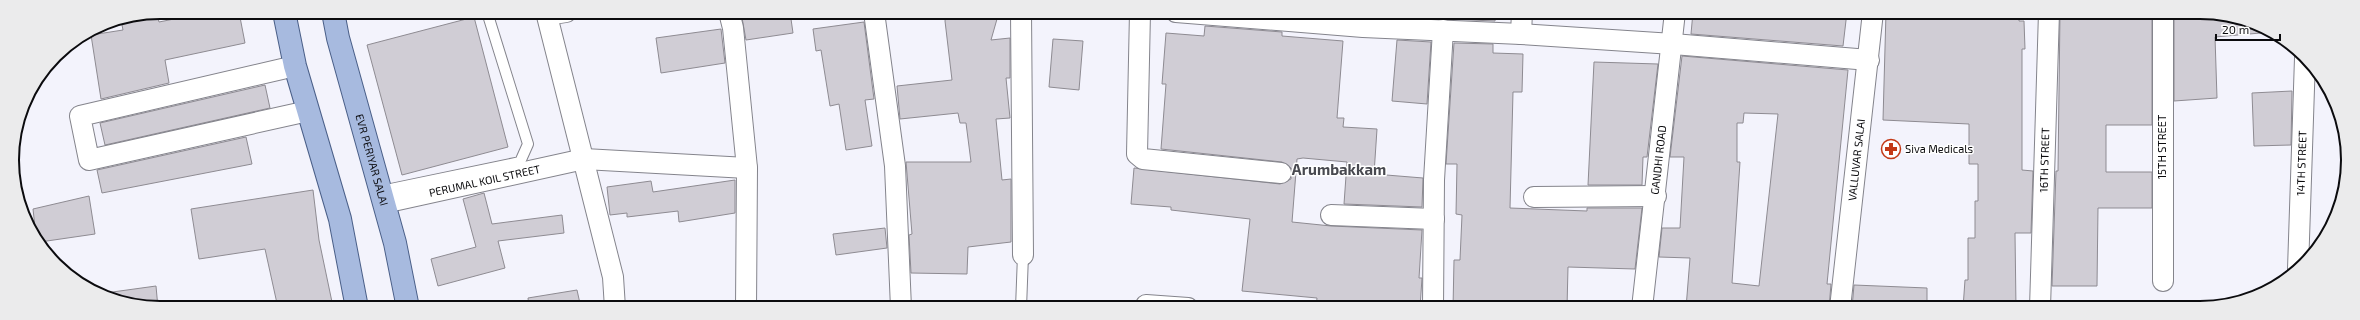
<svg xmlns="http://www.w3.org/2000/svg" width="2360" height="320" viewBox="0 0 2360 320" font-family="'Exo 2',sans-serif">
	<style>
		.building { fill: #d0cdd5; stroke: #8e8b92; fill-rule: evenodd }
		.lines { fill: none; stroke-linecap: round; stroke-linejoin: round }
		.lane-casing { stroke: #84848c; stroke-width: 12 }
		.street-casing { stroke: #84848c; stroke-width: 22 }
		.primary-casing { stroke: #4a5f88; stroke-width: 24 }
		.lane { stroke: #fff; stroke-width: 10 }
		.street { stroke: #fff; stroke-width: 20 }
		.primary { stroke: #a7badf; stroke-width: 22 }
		.labels { text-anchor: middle; stroke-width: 3; stroke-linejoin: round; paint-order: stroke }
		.street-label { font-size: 11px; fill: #0b0b0e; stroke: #fff }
		.poi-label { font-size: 11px; fill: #0b0b0e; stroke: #fff; text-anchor: start }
		.district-label { font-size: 15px; font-weight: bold; fill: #484950; stroke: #fff }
		.rim { fill: none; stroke: #0b0b0e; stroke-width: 2 }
	</style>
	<rect width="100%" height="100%" fill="#f3f3fc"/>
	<g class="building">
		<polygon points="209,12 239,12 245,43 165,60 169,83 101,99 91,35 123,30 121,20 157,14 159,22"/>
		<polygon points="741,12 790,12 793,33 746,40"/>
		<polygon points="946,12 999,12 991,40 1010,38 1010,78 1006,78 1010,118 996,119 1002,180 1011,179 1011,242 968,247 967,274 911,273 909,235 912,234 906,162 971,162 966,123 960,123 958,113 900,119 897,86 952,80 945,21"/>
		<polygon points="1399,12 1496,12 1495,21 1398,17"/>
		<polygon points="1693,12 1847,12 1843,46 1691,34"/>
		<polygon points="1886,12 2019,12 2019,21 2024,21 2025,49 2022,49 2022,170 2033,171 2031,233 2015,233 2016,308 1963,308 1965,280 1968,280 1968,238 1975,238 1975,201 1978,201 1978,164 1969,164 1969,124 1883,120"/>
		<polygon points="2060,12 2152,12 2152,125 2106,125 2106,172 2152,172 2152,208 2098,208 2097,286 2052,286 2056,171 2058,171"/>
		<polygon points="2174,12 2210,12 2266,27 2272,32 2215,37 2217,98 2174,101"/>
		<polygon points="474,17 508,147 402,175 367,45"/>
		<polygon points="864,22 874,99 865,100 872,146 846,150 839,104 830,106 821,50 816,51 813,29"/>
		<polygon points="1205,26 1282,32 1282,36 1343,41 1337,118 1344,118 1343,127 1377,129 1374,174 1423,178 1422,207 1344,204 1347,162 1303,158 1297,159 1292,222 1331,226 1422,230 1419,278 1422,278 1420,308 1316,308 1317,298 1242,291 1250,219 1171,210 1171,207 1131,204 1134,168 1280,184 1291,179 1291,168 1282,162 1161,149 1166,84 1162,84 1166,33 1204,36"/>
		<polygon points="721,29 725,63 661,73 656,38"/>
		<polygon points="1053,39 1083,41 1079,90 1049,87"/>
		<polygon points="1397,40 1431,42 1427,104 1392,101"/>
		<polygon points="1454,43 1493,44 1493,53 1523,54 1522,92 1513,92 1510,208 1587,211 1587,208 1642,208 1635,269 1568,267 1567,308 1453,308 1454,260 1460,260 1462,215 1456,214 1457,164 1446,164"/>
		<path d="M1682,56L1848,70L1827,284H1831L1829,308L1765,303V308H1686L1690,258L1659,257L1662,228H1680L1684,157H1670ZM1744,113L1778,114L1759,286L1732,283L1740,162H1737V123H1743Z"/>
		<polygon points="1594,62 1658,64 1647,157 1643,157 1642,185 1588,185"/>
		<polygon points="265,85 270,108 105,145 100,123"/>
		<polygon points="2292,91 2291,145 2254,146 2252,93"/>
		<polygon points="246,137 252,164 102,193 97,170"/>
		<polygon points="735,180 735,213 679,222 678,211 627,217 627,213 610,215 607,187 651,181 653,192"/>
		<polygon points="313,190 319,240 332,302 306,308 278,308 265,249 199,259 191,209"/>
		<polygon points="484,193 492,224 562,215 564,233 498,241 505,268 438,286 431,259 476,247 463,199"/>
		<polygon points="89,196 95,234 40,242 36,236 33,209"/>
		<polygon points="885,228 887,248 836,255 833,234"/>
		<polygon points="1854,285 1927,288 1927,308 1852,308"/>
		<polygon points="156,286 158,308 150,308 98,294"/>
		<polygon points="577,290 581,308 529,308 528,298"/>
	</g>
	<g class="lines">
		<g class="lane-casing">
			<g id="lane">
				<polyline points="381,191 520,162 528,144 487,12"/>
				<polyline points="1021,308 1023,255"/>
			</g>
		</g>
		<g class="street-casing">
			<g id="street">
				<polyline points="546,12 613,277 615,308"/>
				<polyline points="729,12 733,28 747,168 746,308"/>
				<polyline points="874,12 895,166 901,308"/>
				<polyline points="1021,12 1023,255"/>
				<polyline points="1140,12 1137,154 1143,159 1281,173"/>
				<polyline points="1176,12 1363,27 1521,34 1673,44 1869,60"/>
				<polyline points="547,15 566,12"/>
				<polyline points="1521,34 1522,12"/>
				<polyline points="295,66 80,116 89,160 308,111"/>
				<polyline points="1534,197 1656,196"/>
				<path id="s1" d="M384,203L584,159L747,168"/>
				<polyline points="1331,215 1434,219"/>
				<path id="s2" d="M2298,269L2305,58"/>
				<polyline points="2163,281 2163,12"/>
				<polyline points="1146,305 1188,308"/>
				<polyline points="1433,308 1434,180 1443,30"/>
				<path id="s3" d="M1642,308L1675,12"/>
				<path id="s4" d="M1840,308L1873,12"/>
				<path id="s5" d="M2040,308L2049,12"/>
			</g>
		</g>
		<g class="primary-casing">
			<g id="primary">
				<polyline points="284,12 295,66 340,219 357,308"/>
				<path id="s6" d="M333,12L338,38L395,243L408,308"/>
			</g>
		</g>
		<use href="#lane" class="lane"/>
		<use href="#street" class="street"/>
		<use href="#primary" class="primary"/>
	</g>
	<defs>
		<g id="pharmacy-ring" transform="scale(1)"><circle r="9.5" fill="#fff" stroke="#c33917" stroke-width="1.5"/><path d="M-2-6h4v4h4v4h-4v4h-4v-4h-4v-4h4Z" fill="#c33917"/></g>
	</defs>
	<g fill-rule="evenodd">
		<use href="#pharmacy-ring" x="1891" y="149"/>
	</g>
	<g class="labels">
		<g class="street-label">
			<text transform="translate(2162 147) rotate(-90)" y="4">15TH STREET</text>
			<text dy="4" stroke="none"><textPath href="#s6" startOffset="153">EVR PERIYAR SALAI</textPath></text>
			<text dy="4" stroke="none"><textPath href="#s3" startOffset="149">GANDHI ROAD</textPath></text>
			<text dy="4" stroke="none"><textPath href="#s4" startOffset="149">VALLUVAR SALAI</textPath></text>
			<text dy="4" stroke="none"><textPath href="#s5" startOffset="148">16TH STREET</textPath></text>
			<text dy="4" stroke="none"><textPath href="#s2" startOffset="106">14TH STREET</textPath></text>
			<text dy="4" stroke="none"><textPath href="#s1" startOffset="103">PERUMAL KOIL STREET</textPath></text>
		</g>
		<g class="poi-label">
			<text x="1905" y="153">Siva Medicals</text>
		</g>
		<g class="district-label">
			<text x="1339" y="175">Arumbakkam</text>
		</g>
	</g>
	<path d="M0 0H2360V320H0ZM160 19H2200A141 141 0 0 1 2341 160V160A141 141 0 0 1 2200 301H160A141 141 0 0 1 19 160V160A141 141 0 0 1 160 19Z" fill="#ebebec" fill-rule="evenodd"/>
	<path class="rim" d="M160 19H2200A141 141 0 0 1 2341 160V160A141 141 0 0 1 2200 301H160A141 141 0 0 1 19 160V160A141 141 0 0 1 160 19Z"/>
	<path d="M2216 34v6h64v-6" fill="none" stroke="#0b0b0e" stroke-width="2"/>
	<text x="2222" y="34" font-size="12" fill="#0b0b0e" stroke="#ffffff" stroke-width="3" paint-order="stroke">20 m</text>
</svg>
